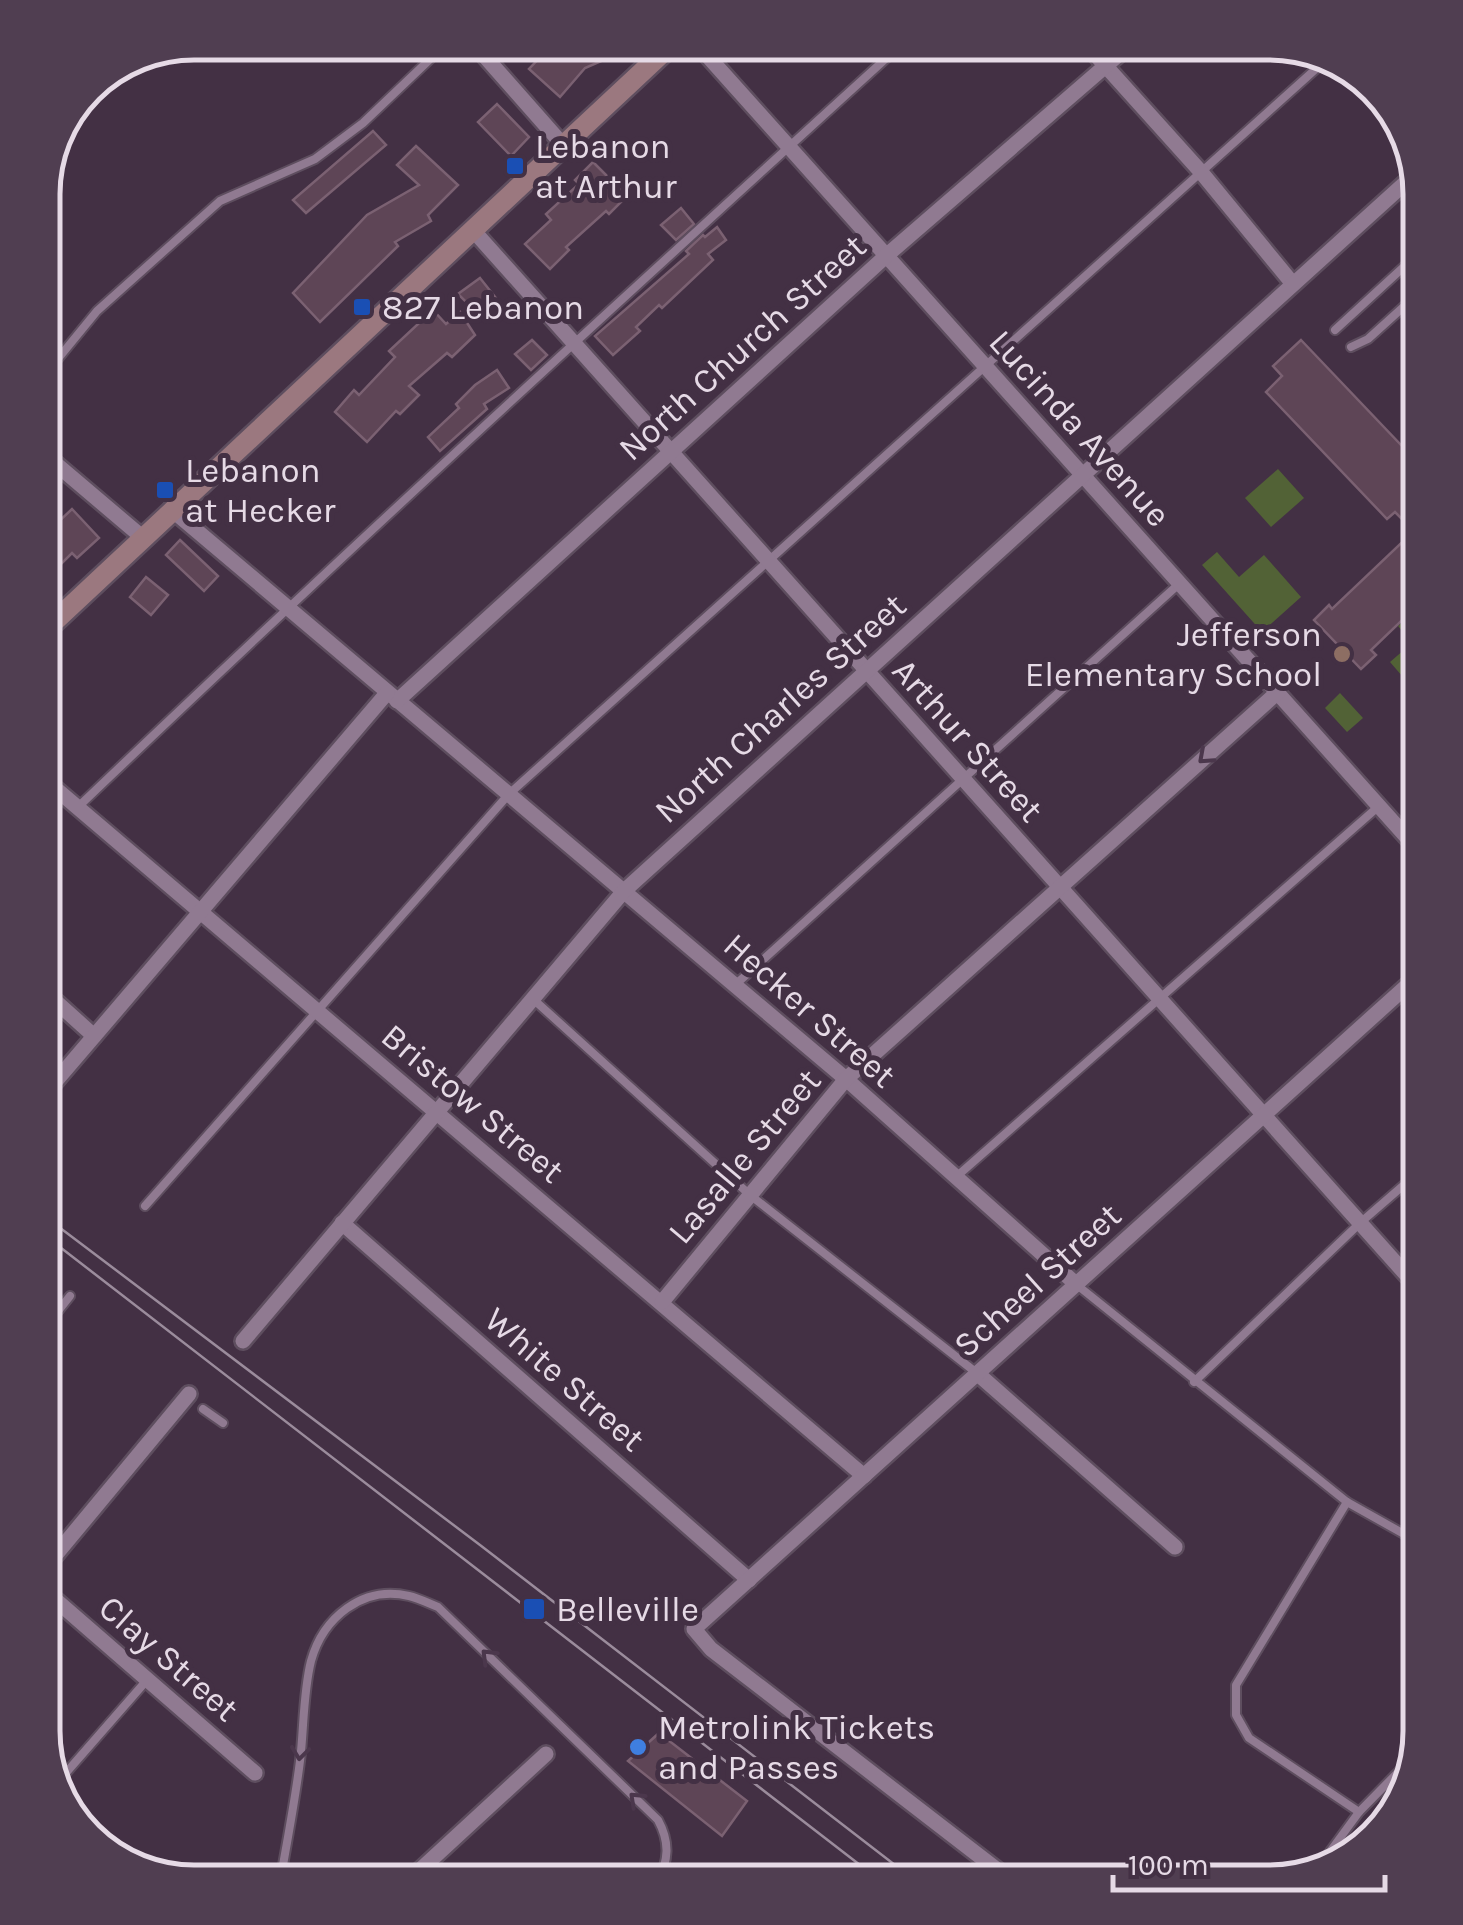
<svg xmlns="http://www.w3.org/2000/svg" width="1463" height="1925" viewBox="0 0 1463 1925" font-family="Karla,sans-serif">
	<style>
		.green { fill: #526236 }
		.building { fill: #5e4556; stroke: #7b6172; stroke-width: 2.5 }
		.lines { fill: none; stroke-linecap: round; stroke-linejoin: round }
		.service-casing { stroke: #5e4e5f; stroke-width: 12 }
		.minor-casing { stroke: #5e4e5f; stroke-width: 20 }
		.secondary-casing { stroke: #5e4e5f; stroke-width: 25 }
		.service { stroke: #907a91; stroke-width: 8 }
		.minor { stroke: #907a91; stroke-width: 15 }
		.secondary { stroke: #9b787f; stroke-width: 20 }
		.tram { stroke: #9b8c9c; stroke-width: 2.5 }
		.oneway { stroke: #4b374c }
		.transit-dot { fill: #1a4fb4; stroke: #433044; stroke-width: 4 }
		.education-dot { fill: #8d6e63; stroke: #433044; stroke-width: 4 }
		.shop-dot { fill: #3f7fe0; stroke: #433044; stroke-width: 4 }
		.labels { text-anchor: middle; stroke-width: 10; stroke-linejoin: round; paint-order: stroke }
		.poi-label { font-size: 35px; fill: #e6dae6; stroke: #433044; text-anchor: start }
		.street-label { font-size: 35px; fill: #e6dae6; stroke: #433044 }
		.rim { fill: none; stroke: #e6dae6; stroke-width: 5 }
	</style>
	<rect width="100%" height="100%" fill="#433044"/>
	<g class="green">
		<polygon points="1278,469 1304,498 1271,527 1245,498"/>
		<polygon points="1217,552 1239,577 1264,555 1301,597 1262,632 1202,565"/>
		<polygon points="1420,607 1420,674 1409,684 1390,662 1412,643 1398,626"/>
		<polygon points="1340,693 1363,718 1347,732 1325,708"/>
	</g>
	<g class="building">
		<polygon points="577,43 601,43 608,58 585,68 560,97 529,69 550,47 556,53"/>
		<polygon points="497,104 529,137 511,156 478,122"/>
		<polygon points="373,131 386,145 306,213 293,200"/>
		<polygon points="416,146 458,185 428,215 431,221 395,242 398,246 320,322 293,293 367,215 419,185 397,165"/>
		<polygon points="593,162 627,196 609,214 606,211 566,247 569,250 550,269 525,244 551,220 546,214 579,184 575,180"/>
		<polygon points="681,208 694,224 676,240 661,225"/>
		<polygon points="717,227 726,240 708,254 713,260 662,308 659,305 636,327 640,331 613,355 595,336 689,254 686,251 703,235 705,237"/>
		<polygon points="480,278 503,307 484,320 458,294"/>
		<polygon points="433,310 446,324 460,312 475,335 452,357 447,353 409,386 419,395 400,414 396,411 367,442 335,412 354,390 359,395 395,357 389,351"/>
		<polygon points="532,340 547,355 531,370 515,354"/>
		<polygon points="1301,340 1420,465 1420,603 1371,650 1376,655 1361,669 1314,620 1329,605 1332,609 1414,531 1395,512 1387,519 1266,392 1282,376 1273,366"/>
		<polygon points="497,370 509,388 484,404 487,409 440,451 428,437 459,408 456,404 475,385"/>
		<polygon points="72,509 99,538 77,558 72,553 43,582 43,547 59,530 55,525"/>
		<polygon points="180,540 218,576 204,591 166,555"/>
		<polygon points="146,577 168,595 151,615 130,597"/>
		<polygon points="659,1733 747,1801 722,1836 628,1761"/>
	</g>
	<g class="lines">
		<g class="service-casing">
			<g id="service">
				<polyline points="1406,182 1420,199"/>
				<polyline points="1335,330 1420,252"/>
				<polyline points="1351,347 1368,339 1420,292"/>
				<polyline points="43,377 97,311 220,201 315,159 363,123 447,43"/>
				<path d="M78,807C349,548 626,295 903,43"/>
				<polyline points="735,985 1180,583"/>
				<polyline points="533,999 750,1195 978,1374"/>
				<polyline points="956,1177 1379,806"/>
				<polyline points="145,1206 509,794 1328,58"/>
				<polyline points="1077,1285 1347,1502 1420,1543"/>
				<polyline points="43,1330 70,1296"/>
				<polyline points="1194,1382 1360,1223 1420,1171"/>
				<polyline points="203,1409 223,1423"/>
				<polyline points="1347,1502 1236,1685 1236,1715 1249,1738 1359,1812"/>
				<polyline points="58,1782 147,1680"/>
				<polyline points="1318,1868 1359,1812 1414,1756"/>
				<path d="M280,1882C287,1842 295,1801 300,1761C304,1728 303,1693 311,1661C323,1618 362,1585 409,1596C418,1598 428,1603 438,1607L658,1820C670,1842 669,1861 657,1882"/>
			</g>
		</g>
		<g class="minor-casing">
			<g id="minor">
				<polyline points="473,43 563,145"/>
				<polyline points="696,43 1420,852"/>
				<polyline points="1085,43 1201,172 1293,284"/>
				<polyline points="472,229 1420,1290"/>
				<polyline points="43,453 142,537"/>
				<polyline points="171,509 846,1079 1076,1284"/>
				<polyline points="397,701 886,256 1132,43"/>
				<polyline points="43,778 864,1476"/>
				<polyline points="43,990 94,1036"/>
				<polyline points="43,1096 387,693"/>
				<polyline points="342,1223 749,1580"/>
				<polyline points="662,1302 846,1079 1278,692"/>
				<polyline points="243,1341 624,891 1415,174"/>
				<polyline points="978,1374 1175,1547"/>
				<polyline points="43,1570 189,1394"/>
				<polyline points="43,1589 255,1773"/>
				<polyline points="407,1882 546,1754"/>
				<polyline points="1013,1882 711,1649 694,1629 1420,974"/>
			</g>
		</g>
		<g class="secondary-casing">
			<polyline id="secondary" points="43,632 673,43"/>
		</g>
		<use href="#service" class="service"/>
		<use href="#minor" class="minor"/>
		<use href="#secondary" class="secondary"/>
		<g class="tram">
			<polyline points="43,1215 480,1545 917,1882"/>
			<polyline points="43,1234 882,1882"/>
		</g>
	</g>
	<defs><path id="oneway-chevron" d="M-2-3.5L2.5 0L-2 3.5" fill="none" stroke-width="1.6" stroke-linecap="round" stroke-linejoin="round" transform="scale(2.5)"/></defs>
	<g class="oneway">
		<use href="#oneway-chevron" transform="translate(1205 757) rotate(138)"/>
		<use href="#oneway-chevron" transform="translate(488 1656) rotate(-135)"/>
		<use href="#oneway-chevron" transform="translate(300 1753) rotate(97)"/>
		<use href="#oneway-chevron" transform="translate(636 1799) rotate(-137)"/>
	</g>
	<g class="transit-dot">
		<rect x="505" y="156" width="20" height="20" rx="5"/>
		<rect x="352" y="297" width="20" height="20" rx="5"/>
		<rect x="155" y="480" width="20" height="20" rx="5"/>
		<rect x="522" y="1597" width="24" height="24" rx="5"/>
	</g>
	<circle class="education-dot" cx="1342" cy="654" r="10"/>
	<circle class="shop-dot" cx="638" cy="1747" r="10"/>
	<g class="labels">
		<g class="poi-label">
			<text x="535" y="158">Lebanon<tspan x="535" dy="40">at Arthur</tspan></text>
			<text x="382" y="319">827 Lebanon</text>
			<text x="185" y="482">Lebanon<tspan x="185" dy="40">at Hecker</tspan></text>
			<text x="1322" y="646" text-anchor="end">Jefferson<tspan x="1322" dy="40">Elementary School</tspan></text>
			<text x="556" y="1621">Belleville</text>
			<text x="658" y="1739">Metrolink Tickets<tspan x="658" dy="40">and Passes</tspan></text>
		</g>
		<g class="street-label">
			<text transform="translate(742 347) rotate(-42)" y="12">North Church Street</text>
			<text transform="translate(1080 428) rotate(48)" y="12">Lucinda Avenue</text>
			<text transform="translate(780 708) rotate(-42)" y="12">North Charles Street</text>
			<text transform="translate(968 740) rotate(48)" y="12">Arthur Street</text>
			<text transform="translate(810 1010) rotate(41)" y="12">Hecker Street</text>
			<text transform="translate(473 1103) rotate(40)" y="12">Bristow Street</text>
			<text transform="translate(744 1156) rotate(-50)" y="12">Lasalle Street</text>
			<text transform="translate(1037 1280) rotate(-42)" y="12">Scheel Street</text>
			<text transform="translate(565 1379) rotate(41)" y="12">White Street</text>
			<text transform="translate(169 1658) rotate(41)" y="12">Clay Street</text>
		</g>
	</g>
	<path d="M0 0H1463V1925H0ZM194 60H1269A134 134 0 0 1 1403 194V1731A134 134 0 0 1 1269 1865H194A134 134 0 0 1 60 1731V194A134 134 0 0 1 194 60Z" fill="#503e51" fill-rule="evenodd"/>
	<path class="rim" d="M194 60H1269A134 134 0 0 1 1403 194V1731A134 134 0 0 1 1269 1865H194A134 134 0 0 1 60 1731V194A134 134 0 0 1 194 60Z"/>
	<path d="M1113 1875v15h272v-15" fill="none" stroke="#e6dae6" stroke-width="5"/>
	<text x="1128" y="1875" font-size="30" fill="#e6dae6" stroke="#433044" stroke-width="8" paint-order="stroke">100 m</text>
</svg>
